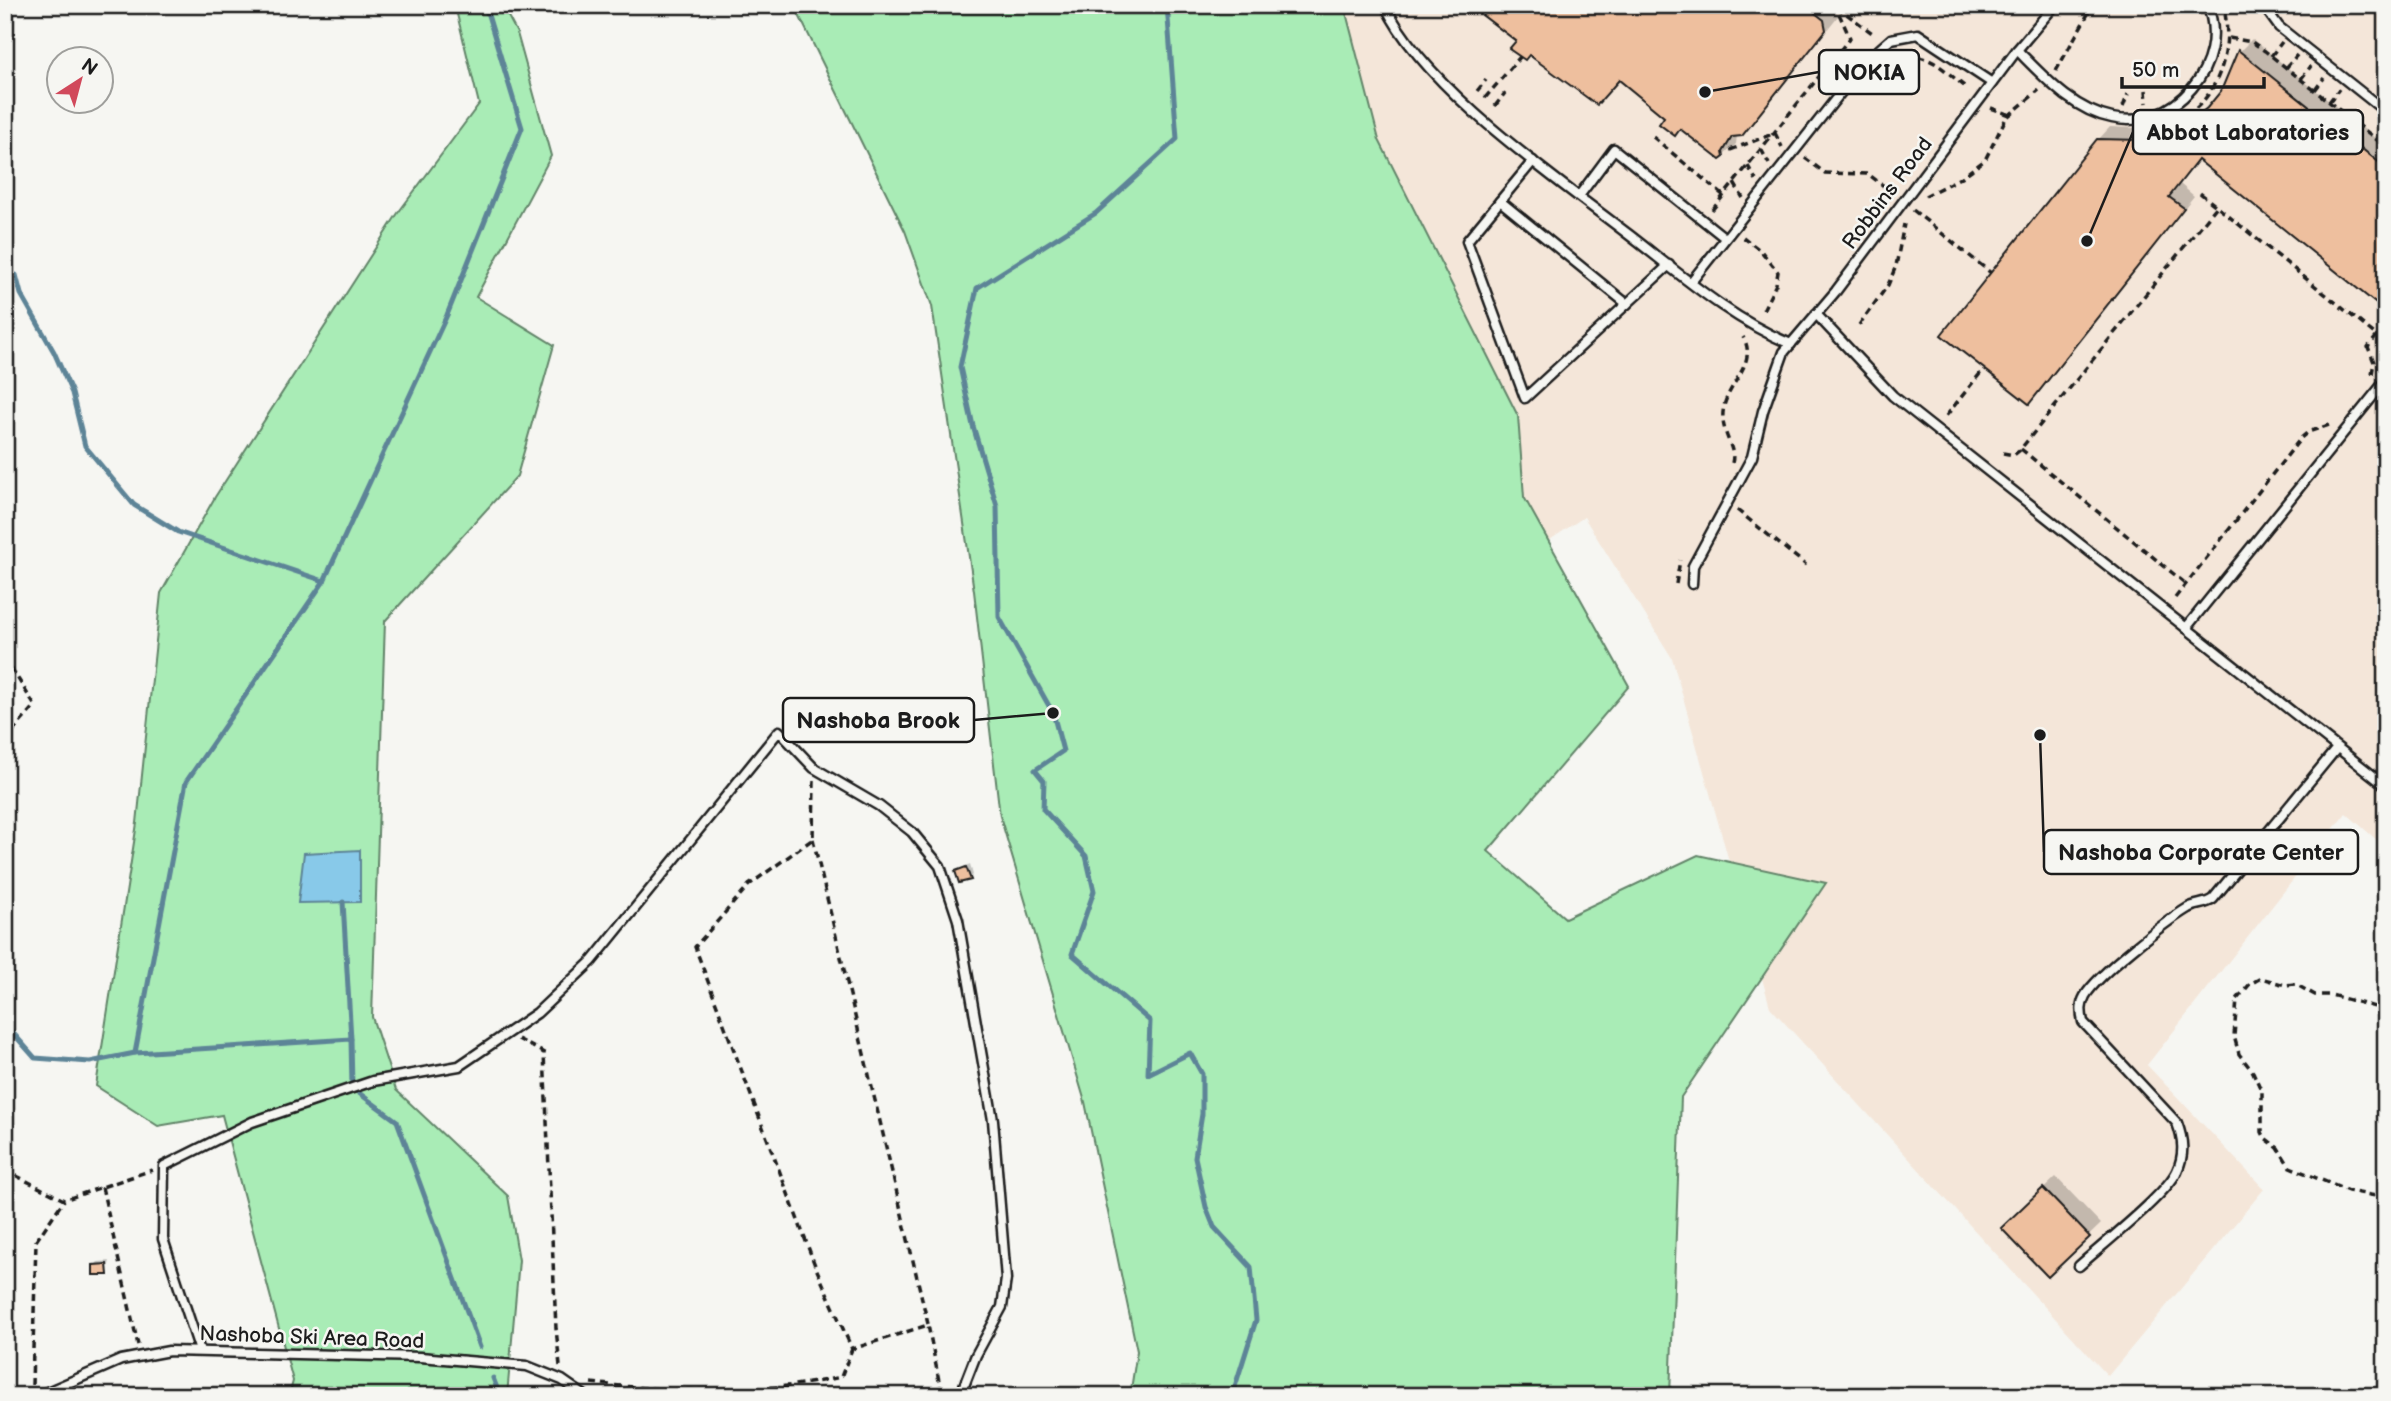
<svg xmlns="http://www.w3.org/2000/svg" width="2391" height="1401" viewBox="0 0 2391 1401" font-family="'Balsamiq Sans',sans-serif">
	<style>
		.built { fill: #f4e6d9 }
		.green { fill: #a9ecb6; stroke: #628469; stroke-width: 2 }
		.water { fill: #88c9e9; stroke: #5d8497; stroke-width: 2 }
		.shadow { fill: #0003 }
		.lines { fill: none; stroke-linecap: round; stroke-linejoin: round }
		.stream { stroke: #5d8497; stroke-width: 5 }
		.building { fill: #eebf9e; stroke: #1c1c1c; stroke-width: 2 }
		.service-casing { stroke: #1c1c1c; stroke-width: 13 }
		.path { stroke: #1c1c1c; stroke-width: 3.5; stroke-dasharray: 7 5; stroke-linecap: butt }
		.service { stroke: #f6f6f2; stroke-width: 8 }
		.labels { text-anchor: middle; stroke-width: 5; stroke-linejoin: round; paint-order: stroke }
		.street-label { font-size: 21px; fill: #1c1c1c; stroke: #f6f6f2 }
		.leader { fill: none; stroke: #1c1c1c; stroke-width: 2.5 }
		.callout-dot { fill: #1c1c1c; stroke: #f6f6f2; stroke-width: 2.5 }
		.callout { fill: #f6f6f2; stroke: #1c1c1c; stroke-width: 2.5 }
		.callout-label { font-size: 23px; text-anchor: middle; font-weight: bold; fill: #1c1c1c }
	</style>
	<rect width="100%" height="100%" fill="#f6f6f2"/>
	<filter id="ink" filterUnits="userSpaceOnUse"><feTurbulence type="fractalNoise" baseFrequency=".0143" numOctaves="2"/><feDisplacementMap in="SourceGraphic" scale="14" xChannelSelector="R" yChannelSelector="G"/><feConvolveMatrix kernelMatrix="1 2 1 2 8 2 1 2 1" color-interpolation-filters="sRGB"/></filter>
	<g filter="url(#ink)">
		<polygon class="built" points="1217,5 2386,5 2386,848 2346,813 2147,1065 2264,1189 2108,1376 1770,1007 1672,658 1584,517 1511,566"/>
		<g class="green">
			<polygon points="452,5 502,5 517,33 551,156 476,297 554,345 517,476 385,621 372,1017 396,1090 508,1196 519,1260 507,1396 289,1396 293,1381 222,1115 158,1126 96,1086 137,823 161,593 215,497 398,213 479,104 457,14"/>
			<polygon points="794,5 1344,5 1379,140 1518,416 1524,497 1629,686 1488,851 1565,918 1698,855 1826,883 1681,1097 1670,1396 1130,1396 1137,1351 1085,1102 1000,816 974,591 932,306 905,231"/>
		</g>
		<polygon class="water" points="360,850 360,902 298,903 304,853"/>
		<g class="shadow">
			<polygon points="1480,5 1833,5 1838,16 1754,121 1737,135 1736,144 1723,156 1620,79 1600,101 1529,53"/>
			<polygon points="2252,39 2386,147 2386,297 2200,159 2180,184 2194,196 2029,402 2098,140 2110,127 2157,129 2201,112 2222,92 2240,51"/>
			<polygon points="970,864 973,875 970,878 957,871"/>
			<polygon points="2386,914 2386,927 2379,922"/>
			<polygon points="2056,1177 2101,1224 2048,1275 2003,1228"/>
			<polygon points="110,1261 107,1273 95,1265 98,1262"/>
		</g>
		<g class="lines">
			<g class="stream">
				<polyline points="1167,5 1177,139 1096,213 977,288 960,367 973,426 997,506 999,617 1053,713 1063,751 1035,770 1044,781 1043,809 1086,856 1094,891 1072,954 1150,1021 1148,1074 1190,1053 1202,1074 1202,1114 1195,1157 1206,1207 1214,1227 1251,1267 1256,1320 1232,1396"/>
				<polyline points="5,275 16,275 21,294 54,352 72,393 85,446 134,505 178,532 324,581"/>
				<polyline points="5,290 9,297 5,298"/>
				<polyline points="343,902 351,1039"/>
				<polyline points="5,1024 35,1058 90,1062 135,1053"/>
				<polyline points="480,1347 397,1121 352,1088 351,1039 135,1053 186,782 324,581 447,315 522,128 485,5"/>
				<polyline points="493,1378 500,1396"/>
			</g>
		</g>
		<g class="building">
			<polygon points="1478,5 1805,5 1824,20 1826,30 1742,136 1732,137 1723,152 1724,157 1720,160 1680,129 1675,136 1659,124 1664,117 1619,80 1597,105 1529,55 1525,60 1509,49 1516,41 1482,15"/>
			<polygon points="2238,50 2386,168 2386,297 2379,306 2198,160 2169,197 2184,208 2029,404 1941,335 2097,139 2143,140 2187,124 2207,108 2221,91"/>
			<polygon points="966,867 971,880 959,883 955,871"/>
			<polygon points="2043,1188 2090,1237 2048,1277 2001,1228"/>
			<polygon points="107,1264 108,1275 93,1275 93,1265"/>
		</g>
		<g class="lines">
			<g class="service-casing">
				<g id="service">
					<path d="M1385,5C1424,88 1554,177 1628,234C1680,274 1730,319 1791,344"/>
					<polyline points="2263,5 2279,27 2386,112"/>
					<path d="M2017,50C2045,78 2073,110 2112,118C2173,132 2232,63 2207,5"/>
					<polyline points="1533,161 1467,241 1525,398 1669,265"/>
					<polyline points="1579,196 1614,149 1725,238"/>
					<polyline points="1500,201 1627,304"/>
					<polyline points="1691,282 1865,62 1891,39 1918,34 1992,83"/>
					<polyline points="1816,314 1893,396 2386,786"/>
					<polyline points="1692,584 1693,566 1752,457 1763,411 1784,352 1836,291 2017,50 2055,5"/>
					<polyline points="2186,628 2386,380"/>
					<path d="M2079,1266C2102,1245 2166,1195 2177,1171C2185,1154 2183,1139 2177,1123L2083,1022C2081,1013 2080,1005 2085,996C2098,974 2165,922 2188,908C2197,903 2205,905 2213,899L2337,748"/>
					<polyline points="200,1351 163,1239 164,1166 252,1122 373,1081 459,1066 537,1013 592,961 779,731 814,768 879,806 912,832 940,866 958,920 993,1120 1006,1279 1002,1307 976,1355 960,1396"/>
					<polyline points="38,1396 121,1360 169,1351 420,1357 527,1366 562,1380 585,1396"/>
				</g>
			</g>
			<g class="path">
				<polyline points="1865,5 1873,11"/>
				<polyline points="1837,7 1875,35"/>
				<polyline points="2229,38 2252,42 2265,51 2386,147"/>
				<path d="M1895,52C1906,60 1914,54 1926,59C1941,64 1954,79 1967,88"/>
				<polyline points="2271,56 2282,42"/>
				<polyline points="2286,68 2297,55"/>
				<polyline points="2056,71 2093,5"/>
				<polyline points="2301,79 2311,66"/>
				<polyline points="2146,90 2147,103"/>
				<polyline points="2315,90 2324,78"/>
				<polyline points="1477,91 1486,80"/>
				<polyline points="1485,98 1520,57"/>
				<polyline points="2329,102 2339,89"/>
				<polyline points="1495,106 1505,93"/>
				<polyline points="2123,107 2128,94"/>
				<polyline points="1991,108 2010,115"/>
				<path d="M2165,126C2215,111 2236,52 2223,5"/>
				<polyline points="1653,137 1724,196"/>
				<polyline points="1761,149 1769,164"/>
				<polyline points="1730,150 1775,133 1782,147"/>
				<polyline points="1805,158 1825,173 1868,174 1889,190"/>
				<polyline points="1748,166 1756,180"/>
				<polyline points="1734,183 1743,198"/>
				<polyline points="2200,193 2377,336"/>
				<polyline points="1925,196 1962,177 1985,160 2006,118 2039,90"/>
				<polyline points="1712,210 1850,38 1835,5"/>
				<polyline points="1913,210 1991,273"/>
				<polyline points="1743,237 1761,251 1778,272 1776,284 1761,314"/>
				<polyline points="1859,325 1888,285 1896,266 1904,224"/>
				<polyline points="2372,374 2374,362 2368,347 2386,325"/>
				<polyline points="1946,416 1983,370"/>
				<polyline points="2021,449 2186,584"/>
				<polyline points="2003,453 2014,455 2019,451 2217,206"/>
				<path d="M1732,463C1737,446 1718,432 1724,406C1730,381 1758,362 1743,337"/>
				<polyline points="1737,510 1806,565"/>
				<polyline points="1676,584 1680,560"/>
				<polyline points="2175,598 2301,438 2308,432 2332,424"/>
				<polyline points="5,658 35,706 5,740"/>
				<polyline points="814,781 813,839 749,885 695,947 816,1268 852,1349 928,1325 942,1396"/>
				<polyline points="813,839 928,1324"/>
				<polyline points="2386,1010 2331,995 2315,995 2295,984 2285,985 2261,978 2250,984 2237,999 2234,1036 2239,1054 2253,1072 2262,1092 2262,1132 2265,1138 2278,1148 2290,1167 2348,1191 2376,1196 2386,1193"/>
				<polyline points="518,1039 544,1053 556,1329 560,1366"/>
				<polyline points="5,1170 64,1200 152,1170"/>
				<polyline points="102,1187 138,1345"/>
				<path d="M591,1383C673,1392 759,1395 841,1377L852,1349"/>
				<polyline points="32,1385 36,1241 64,1200"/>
			</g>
			<use href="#service" class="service"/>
		</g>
	</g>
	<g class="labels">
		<g class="street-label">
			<text transform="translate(1887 193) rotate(-53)" y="7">Robbins Road</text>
			<text transform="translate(312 1337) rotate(2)" y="7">Nashoba Ski Area Road</text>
		</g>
	</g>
	<path class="leader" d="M1705 92L1819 72M2087 241L2133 132M1053 713L974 720M2040 735L2044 852"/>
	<g class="callout-dot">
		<circle cx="1705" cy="92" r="7"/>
		<circle cx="2087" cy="241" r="7"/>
		<circle cx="1053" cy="713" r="7"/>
		<circle cx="2040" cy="735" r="7"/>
	</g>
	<g class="callout">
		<rect x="1819" y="50" width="100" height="44" rx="7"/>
		<rect x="2133" y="110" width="230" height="44" rx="7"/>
		<rect x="783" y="698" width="191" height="44" rx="7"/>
		<rect x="2044" y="830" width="314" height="44" rx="7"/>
	</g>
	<g class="callout-label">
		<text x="1869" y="80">NOKIA</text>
		<text x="2248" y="140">Abbot Laboratories</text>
		<text x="878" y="728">Nashoba Brook</text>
		<text x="2201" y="860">Nashoba Corporate Center</text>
	</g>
	<rect width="2391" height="1401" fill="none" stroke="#f6f6f2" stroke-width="28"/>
	<rect x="14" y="14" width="2363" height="1373" fill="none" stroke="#1c1c1c" stroke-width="2.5" filter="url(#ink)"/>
	<g transform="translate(80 80) rotate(36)"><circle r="33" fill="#f6f6f2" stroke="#9f9f9c" stroke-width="2"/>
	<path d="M0-5L12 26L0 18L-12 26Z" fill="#d1495b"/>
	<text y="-10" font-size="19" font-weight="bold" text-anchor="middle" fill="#1c1c1c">N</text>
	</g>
	<path d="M2122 77v10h142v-10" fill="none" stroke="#1c1c1c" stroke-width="3.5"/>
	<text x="2132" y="77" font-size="21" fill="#1c1c1c" stroke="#f6f6f2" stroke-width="5" paint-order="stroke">50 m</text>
</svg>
